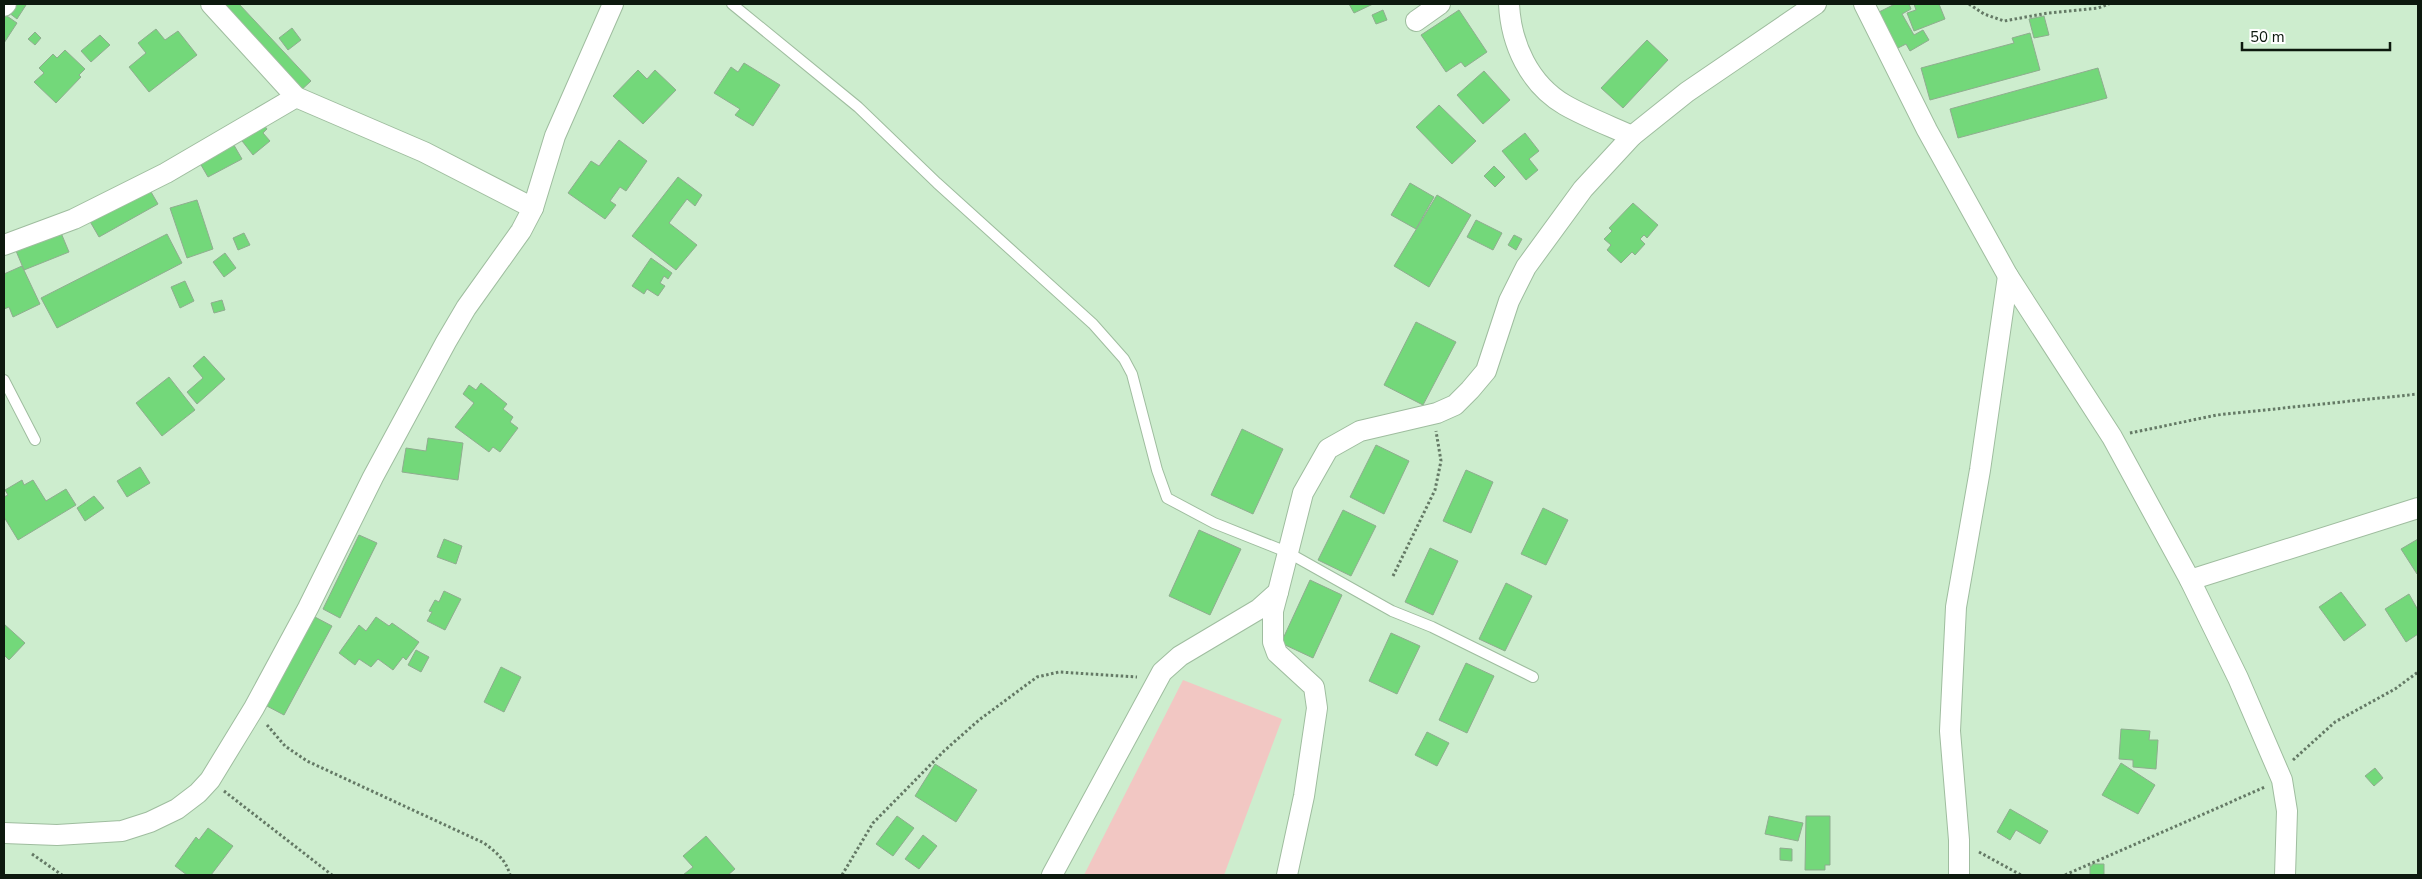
<svg xmlns="http://www.w3.org/2000/svg" width="2422" height="879" viewBox="0 0 2422 879" font-family="'Nunito Sans',sans-serif">
	<style>
		.green { fill: #f2c7c3 }
		.building { fill: #73d87a; stroke: #8fad8f }
		.lines { fill: none; stroke-linecap: round; stroke-linejoin: round }
		.lane-casing { stroke: #9fbd9f; stroke-width: 12 }
		.street-casing { stroke: #9fbd9f; stroke-width: 22 }
		.path { stroke: #647965; stroke-width: 3; stroke-dasharray: 2.5 2.5; stroke-linecap: butt }
		.lane { stroke: #fff; stroke-width: 10 }
		.street { stroke: #fff; stroke-width: 20 }
	</style>
	<rect width="100%" height="100%" fill="#cdedce"/>
	<polygon class="green" points="1183,680 1282,719 1224,875 1084,875"/>
	<g class="building">
		<polygon points="8,4 25,4 26,5 17,19 4,9"/>
		<polygon points="215,4 239,4 311,81 298,93"/>
		<polygon points="1349,4 1373,4 1354,13"/>
		<polygon points="1895,4 1909,4 1911,9 1902,14 1914,35 1923,30 1929,40 1910,51 1906,44 1896,49 1877,13"/>
		<polygon points="1914,4 1939,4 1945,19 1914,31 1907,13 1916,10"/>
		<polygon points="1383,10 1387,20 1376,24 1372,15"/>
		<polygon points="1459,10 1487,52 1465,67 1461,62 1446,72 1421,35"/>
		<polygon points="4,14 17,23 4,43"/>
		<polygon points="2044,16 2049,35 2034,38 2029,19"/>
		<polygon points="292,28 301,40 288,50 279,38"/>
		<polygon points="156,29 165,40 178,31 197,55 149,92 129,67 146,53 138,43"/>
		<polygon points="35,32 41,38 35,45 28,39"/>
		<polygon points="2030,33 2040,70 1930,100 1921,68 2014,43 2012,38"/>
		<polygon points="100,35 110,45 91,62 81,51"/>
		<polygon points="1647,40 1668,60 1623,108 1601,88"/>
		<polygon points="65,50 85,69 79,75 81,77 56,103 34,82 44,73 39,68 53,54 57,58"/>
		<polygon points="744,63 780,85 753,126 735,115 740,109 714,93 731,67 738,72"/>
		<polygon points="2098,68 2107,98 1958,138 1950,109"/>
		<polygon points="638,70 647,79 655,70 676,90 643,124 613,96"/>
		<polygon points="1484,71 1510,100 1483,124 1457,95"/>
		<polygon points="1439,105 1476,141 1452,164 1416,127"/>
		<polygon points="260,120 267,129 263,133 270,141 253,155 239,137"/>
		<polygon points="1525,133 1539,151 1529,159 1538,170 1526,180 1502,151"/>
		<polygon points="231,140 242,159 208,177 197,158"/>
		<polygon points="619,140 647,161 626,191 620,187 610,201 616,205 605,219 568,193 591,161 599,166"/>
		<polygon points="1494,166 1505,177 1495,187 1484,176"/>
		<polygon points="678,177 702,195 695,206 687,199 669,223 697,245 676,270 632,236"/>
		<polygon points="1410,183 1434,197 1416,229 1391,215"/>
		<polygon points="147,185 158,204 99,237 88,218"/>
		<polygon points="1437,195 1471,215 1429,287 1394,266"/>
		<polygon points="197,200 213,249 187,258 170,208"/>
		<polygon points="1633,203 1658,225 1647,238 1644,235 1640,239 1645,244 1635,255 1632,252 1621,263 1607,250 1611,245 1604,239 1612,231 1609,228"/>
		<polygon points="1476,220 1502,233 1493,250 1467,237"/>
		<polygon points="59,228 69,252 24,270 14,246"/>
		<polygon points="244,233 250,245 238,250 233,238"/>
		<polygon points="167,234 182,263 57,328 41,298"/>
		<polygon points="1514,235 1522,239 1516,250 1508,245"/>
		<polygon points="225,253 236,268 224,277 213,262"/>
		<polygon points="651,258 672,273 668,279 664,276 660,283 665,286 658,296 647,289 644,294 632,286"/>
		<polygon points="22,266 40,304 13,317 9,307 4,309 4,274"/>
		<polygon points="185,281 194,301 180,308 171,287"/>
		<polygon points="222,300 225,310 214,313 211,303"/>
		<polygon points="1416,322 1456,342 1423,405 1384,385"/>
		<polygon points="204,356 225,379 197,404 187,392 203,378 193,366"/>
		<polygon points="169,377 195,410 162,436 136,403"/>
		<polygon points="481,383 507,404 503,409 513,417 510,422 518,428 500,452 493,447 489,452 455,427 474,403 463,394 469,385 476,390"/>
		<polygon points="1242,429 1283,449 1253,514 1211,495"/>
		<polygon points="428,438 463,443 458,480 402,472 406,448 426,451"/>
		<polygon points="1376,445 1409,461 1384,514 1350,497"/>
		<polygon points="140,467 150,483 127,497 117,481"/>
		<polygon points="1466,470 1493,482 1471,533 1443,521"/>
		<polygon points="22,480 24,485 33,480 46,501 66,489 76,505 18,540 4,517 4,497 8,495 5,490"/>
		<polygon points="94,496 104,508 85,521 77,508"/>
		<polygon points="1543,508 1568,520 1546,565 1521,554"/>
		<polygon points="1343,510 1376,526 1351,576 1318,560"/>
		<polygon points="1199,530 1241,549 1210,615 1169,596"/>
		<polygon points="359,535 377,543 340,618 323,609"/>
		<polygon points="444,539 462,546 456,564 437,557"/>
		<polygon points="2418,539 2418,573 2417,574 2401,549"/>
		<polygon points="1430,548 1458,561 1433,615 1405,602"/>
		<polygon points="1310,580 1342,595 1313,658 1281,643"/>
		<polygon points="1506,583 1532,596 1505,651 1479,639"/>
		<polygon points="444,591 461,599 445,630 427,621 432,612 429,611 435,600 439,602"/>
		<polygon points="2341,592 2366,625 2344,641 2319,607"/>
		<polygon points="2409,594 2418,610 2418,634 2406,642 2385,609"/>
		<polygon points="313,616 332,626 284,715 265,705"/>
		<polygon points="376,617 389,626 392,623 419,642 406,660 403,657 393,670 378,659 371,667 359,659 355,665 339,653 359,625 366,631"/>
		<polygon points="4,624 25,643 9,660 4,655"/>
		<polygon points="1391,633 1420,646 1397,694 1369,681"/>
		<polygon points="416,650 429,657 421,672 408,665"/>
		<polygon points="1466,663 1494,676 1467,733 1439,720"/>
		<polygon points="501,667 521,677 504,712 484,702"/>
		<polygon points="2121,729 2150,731 2149,740 2158,740 2156,769 2133,767 2133,760 2119,759"/>
		<polygon points="1427,732 1449,743 1437,766 1415,755"/>
		<polygon points="2121,763 2155,785 2138,814 2102,795"/>
		<polygon points="935,764 977,790 956,822 915,796"/>
		<polygon points="2375,768 2383,778 2374,786 2365,776"/>
		<polygon points="2010,809 2048,831 2040,844 2016,830 2010,840 1997,832"/>
		<polygon points="897,816 914,828 893,856 876,844"/>
		<polygon points="1769,816 1803,823 1798,841 1765,834"/>
		<polygon points="1806,816 1830,816 1830,865 1825,865 1825,870 1805,870"/>
		<polygon points="208,828 233,846 211,875 187,875 175,866 196,837 199,840"/>
		<polygon points="923,835 937,846 919,869 905,859"/>
		<polygon points="706,836 735,869 728,875 683,875 693,867 683,856"/>
		<polygon points="1780,848 1792,849 1792,861 1780,860"/>
		<polygon points="2092,864 2104,864 2104,875 2090,875 2090,866 2092,866"/>
	</g>
	<g class="lines">
		<g class="lane-casing">
			<g id="lane">
				<polyline points="732,4 858,107 937,183 1093,324 1124,359 1132,374 1157,470 1167,498 1214,523 1287,552 1392,611 1432,627 1533,677"/>
				<polyline points="4,380 35,440"/>
			</g>
		</g>
		<g class="street-casing">
			<g id="street">
				<polyline points="211,4 296,97 424,152 533,208"/>
				<path d="M1509,4C1511,44 1529,84 1565,105C1586,117 1610,126 1632,136"/>
				<polyline points="1864,4 1927,130 2008,276 2112,437 2190,580 2238,678 2282,780 2287,811 2285,875"/>
				<polyline points="4,6 6,4"/>
				<polyline points="1416,21 1440,4"/>
				<polyline points="4,245 74,219 166,173 296,97"/>
				<polyline points="2190,580 2418,508"/>
				<polyline points="1278,592 1273,611 1273,642 1277,653 1314,687 1317,708 1304,796 1287,875"/>
				<polyline points="4,833 57,835 122,831 150,822 177,809 198,793 210,780 254,708 308,608 373,477 446,342 466,308 521,231 533,208 555,136 613,4"/>
				<polyline points="1052,875 1162,672 1180,656 1259,609 1278,592 1303,493 1328,449 1360,431 1437,413 1455,405 1470,390 1486,371 1509,301 1526,267 1583,189 1632,136 1687,92 1816,4"/>
				<polyline points="1959,875 1959,840 1950,731 1956,607 1980,470 2008,276"/>
			</g>
		</g>
		<g class="path">
			<polyline points="1969,4 1984,14 2004,21 2048,13 2098,8 2109,4"/>
			<polyline points="2130,433 2217,415 2418,394"/>
			<polyline points="1393,576 1435,490 1441,461 1436,431"/>
			<path d="M267,725L285,746L307,761L484,843C496,852 506,860 510,875"/>
			<polyline points="2293,760 2335,722 2395,689 2418,672"/>
			<polyline points="224,791 332,875"/>
			<polyline points="1979,852 2021,875"/>
			<polyline points="32,854 62,875"/>
			<polyline points="842,875 873,823 944,751 979,720 1037,677 1059,672 1137,677"/>
			<polyline points="2065,875 2265,787"/>
		</g>
		<use href="#lane" class="lane"/>
		<use href="#street" class="street"/>
	</g>
	<rect width="2422" height="879" fill="none" stroke="#0d190e" stroke-width="10"/>
	<path d="M2242 42v8h148v-8" fill="none" stroke="#0d190e" stroke-width="2.5"/>
	<text x="2250" y="42" font-size="15" fill="#0d190e" stroke="#ffffff" stroke-width="4" paint-order="stroke">50 m</text>
</svg>
